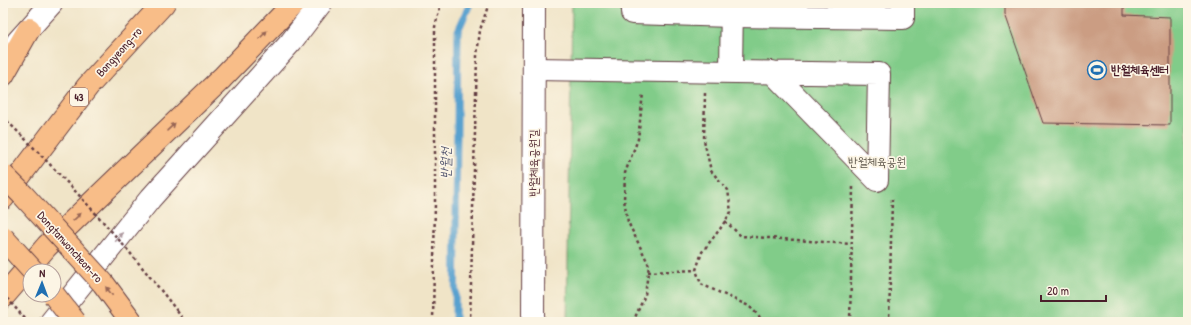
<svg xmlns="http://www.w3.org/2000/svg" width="1191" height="325" viewBox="0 0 1191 325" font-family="'Patrick Hand','Poor Story',sans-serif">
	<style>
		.green { fill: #81cc89; stroke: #66765a }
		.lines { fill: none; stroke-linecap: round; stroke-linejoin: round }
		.stream { stroke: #59a1cf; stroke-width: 7 }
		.building { fill: #cb9d83 }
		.minor-casing { stroke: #633d42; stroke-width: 24 }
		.highway-casing { stroke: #633d42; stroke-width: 24 }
		.path { stroke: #633d42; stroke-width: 2.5; stroke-dasharray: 3 3; stroke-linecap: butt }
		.minor { stroke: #fff; stroke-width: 22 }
		.highway { stroke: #f8bd88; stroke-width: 22 }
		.major-bridge-casing { stroke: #633d42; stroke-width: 24; stroke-linecap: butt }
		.path-bridge { stroke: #633d42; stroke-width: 2.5; stroke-dasharray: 3 3; stroke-linecap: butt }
		.major-bridge { stroke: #f8bd88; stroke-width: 22 }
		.oneway { fill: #986655 }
		.oneway2 { fill: #ae9aa0 }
		.labels { text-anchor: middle; stroke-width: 3.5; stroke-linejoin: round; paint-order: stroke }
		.shield { fill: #fcf5e5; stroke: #7f5f63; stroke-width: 1 }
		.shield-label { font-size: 11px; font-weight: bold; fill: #4a1f2b }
		.street-label { font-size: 12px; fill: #4a1f2b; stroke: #fcf5e5 }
		.poi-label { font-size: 12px; font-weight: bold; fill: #4a1f2b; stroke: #fcf5e5; text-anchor: start }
		.park-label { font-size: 12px; fill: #5a5347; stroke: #fcf5e5 }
		.water-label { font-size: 13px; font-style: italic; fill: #50536d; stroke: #fcf5e5 }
	</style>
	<rect width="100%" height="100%" fill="#fcf5e5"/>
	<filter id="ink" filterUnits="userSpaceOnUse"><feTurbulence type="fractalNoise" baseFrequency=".025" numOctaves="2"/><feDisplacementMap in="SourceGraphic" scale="8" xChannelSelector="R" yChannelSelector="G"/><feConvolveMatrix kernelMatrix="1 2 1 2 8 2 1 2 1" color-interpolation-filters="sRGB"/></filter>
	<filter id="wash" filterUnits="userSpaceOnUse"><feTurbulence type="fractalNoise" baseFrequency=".012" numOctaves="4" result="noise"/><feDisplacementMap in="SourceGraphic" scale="16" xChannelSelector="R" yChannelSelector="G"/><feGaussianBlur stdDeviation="0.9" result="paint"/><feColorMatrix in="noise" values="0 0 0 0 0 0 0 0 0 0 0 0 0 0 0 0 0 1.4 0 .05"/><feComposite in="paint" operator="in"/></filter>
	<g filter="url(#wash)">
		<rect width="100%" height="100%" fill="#f0e4c7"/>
		<polygon class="green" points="572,3 1188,3 1188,322 567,322"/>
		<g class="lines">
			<polyline class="stream" points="455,322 458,31 469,6"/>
		</g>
		<g id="blocks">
			<polygon class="building" points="1005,3 1124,3 1124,15 1170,17 1170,125 1043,123 1005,14"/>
		</g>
	</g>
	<g filter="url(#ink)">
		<use href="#blocks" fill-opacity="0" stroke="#633d42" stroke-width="1"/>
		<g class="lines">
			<g class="minor-casing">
				<g id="minor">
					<polyline points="632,3 632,13 732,16 903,18 903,3"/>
					<polyline points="17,42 52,3"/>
					<polyline points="534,69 879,74 877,180 772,72"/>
					<polyline points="731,71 732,3"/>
					<polyline points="51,322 150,199 291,42 321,3"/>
					<polyline points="533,322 534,3"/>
				</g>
			</g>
			<g class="highway-casing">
				<g id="highway">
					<polyline points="3,75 29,29"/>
					<polyline points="3,198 88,86 164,3"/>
					<polyline points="3,297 47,246 222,78 294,3"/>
				</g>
			</g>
			<g class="path">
				<polyline points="705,93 704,140 711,171 728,190 731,212 720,229 702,252 696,270 701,284 749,306 759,316 761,322"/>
				<polyline points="725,221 741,236 851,244"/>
				<polyline points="648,272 696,270"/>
				<polyline points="177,311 185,322"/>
				<polyline points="433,322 435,201 435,27 441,3"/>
				<polyline points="470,322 477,56 480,30 489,3"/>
				<polyline points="633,322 645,295 649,265 628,222 624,200 625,173 638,139 643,93"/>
				<polyline points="850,322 853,187"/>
				<polyline points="889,322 892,199 890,197"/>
			</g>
			<use href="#minor" class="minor"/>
			<use href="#highway" class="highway"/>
			<g class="major-bridge-casing">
				<g id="major-bridge">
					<polyline points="3,175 23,195 103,283 132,322"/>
					<polyline points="3,238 33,271"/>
					<polyline points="54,295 75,322"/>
				</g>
			</g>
			<g class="path-bridge">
				<path d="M3,117C65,178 124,242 177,311"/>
				<polyline points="3,294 28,322"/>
			</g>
			<use href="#major-bridge" class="major-bridge"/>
		</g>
		<defs><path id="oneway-solid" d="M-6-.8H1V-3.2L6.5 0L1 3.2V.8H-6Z"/></defs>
		<g class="oneway">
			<use href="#oneway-solid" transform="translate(263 35) rotate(-46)"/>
			<use href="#oneway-solid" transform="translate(171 127) rotate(-44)"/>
			<use href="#oneway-solid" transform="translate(77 217) rotate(-44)"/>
			<use href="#oneway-solid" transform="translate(109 291) rotate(-127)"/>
		</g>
		<use class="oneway2" href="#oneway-solid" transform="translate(119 237) rotate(-51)"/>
	</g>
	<defs>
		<g id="stadium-ring" transform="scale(1)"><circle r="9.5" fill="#fcf5e5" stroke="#1f6fb2" stroke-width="1.5"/><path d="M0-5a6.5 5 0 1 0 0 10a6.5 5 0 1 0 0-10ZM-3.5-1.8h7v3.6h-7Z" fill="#1f6fb2"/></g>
	</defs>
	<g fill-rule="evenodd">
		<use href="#stadium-ring" x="1097" y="70"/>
	</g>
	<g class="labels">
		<rect class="shield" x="70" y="88" width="18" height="18" rx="3"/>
		<g class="shield-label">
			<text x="79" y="101">43</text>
		</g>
		<g class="street-label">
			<text transform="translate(119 52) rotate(-48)" y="4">Bongyeong-ro</text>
			<text transform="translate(534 163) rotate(-90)" y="4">반월체육공원길</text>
			<text transform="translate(70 247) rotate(48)" y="4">Dongtanwoncheon-ro</text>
		</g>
		<g class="poi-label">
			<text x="1111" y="74">반월체육센터</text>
		</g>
		<g class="park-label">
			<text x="877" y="166">반월체육공원</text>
		</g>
		<g class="water-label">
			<text transform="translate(445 163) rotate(-89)" y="5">반월천</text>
		</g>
	</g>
	<rect width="1191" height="325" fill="none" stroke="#fcf5e5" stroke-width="16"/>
	<g transform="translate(42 283) rotate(1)"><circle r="19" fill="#fcf5e5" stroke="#b59f9b"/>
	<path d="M0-3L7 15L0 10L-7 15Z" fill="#1f6fb2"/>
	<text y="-6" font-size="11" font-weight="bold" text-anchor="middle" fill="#4a1f2b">N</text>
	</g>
	<path d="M1041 295v6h65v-6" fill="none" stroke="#4a1f2b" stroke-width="2"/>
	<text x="1047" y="295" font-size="12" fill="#4a1f2b" stroke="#fcf5e5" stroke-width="3" paint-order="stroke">20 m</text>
</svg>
